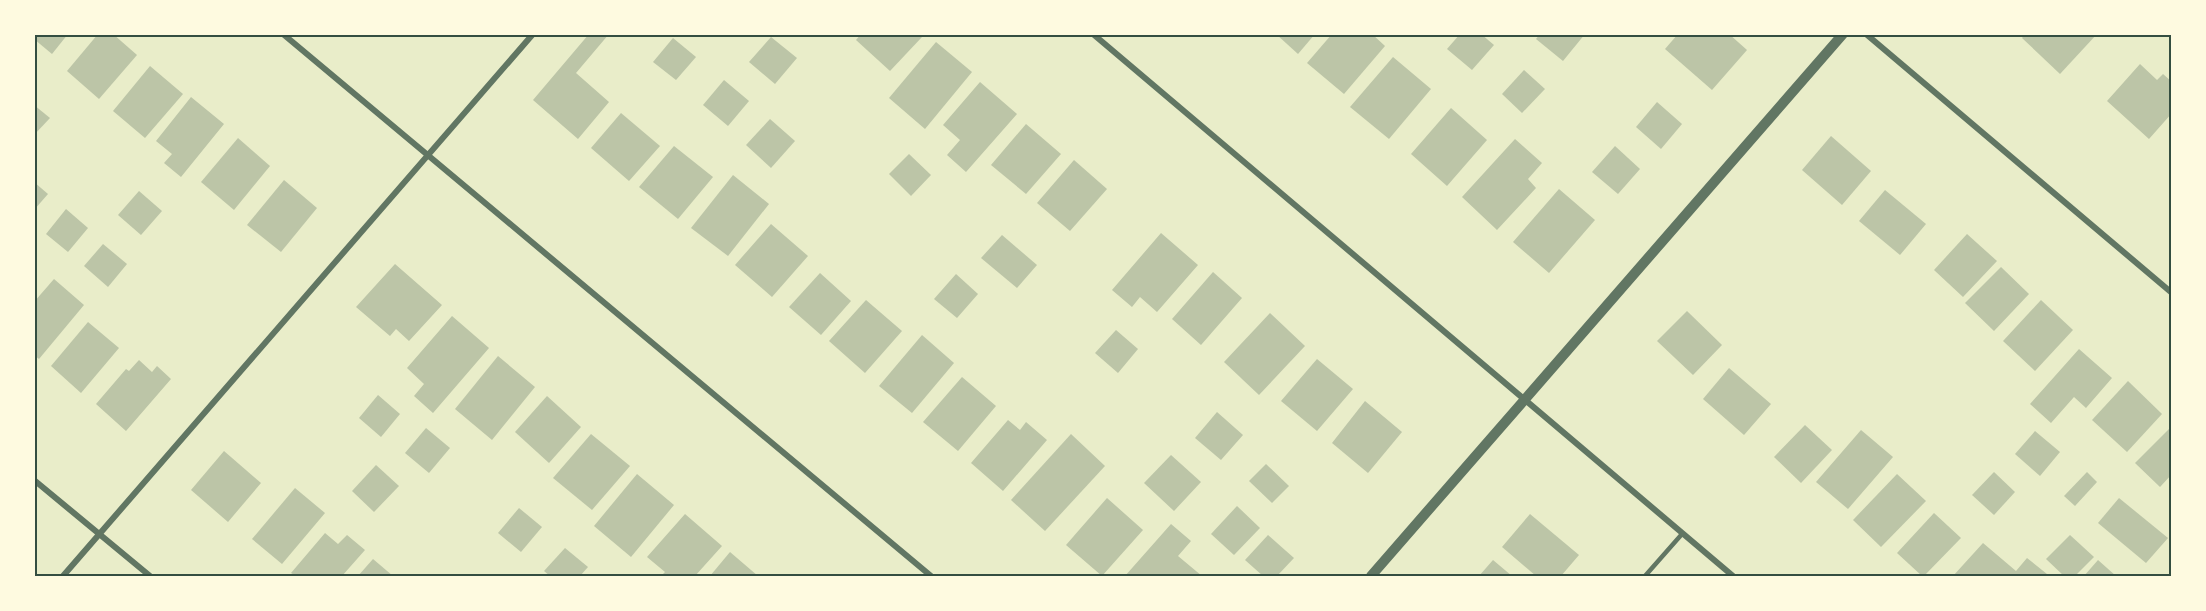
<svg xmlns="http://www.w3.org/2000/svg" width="2206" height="611" viewBox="0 0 2206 611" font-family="'DM Sans',sans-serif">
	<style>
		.building { fill: #bcc5a7 }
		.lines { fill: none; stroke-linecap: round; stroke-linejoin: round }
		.service { stroke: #617663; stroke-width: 4.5 }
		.minor { stroke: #617663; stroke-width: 6 }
		.tertiary { stroke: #617663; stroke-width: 10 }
		.neatline { fill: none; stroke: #344e41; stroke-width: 2 }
	</style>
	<rect width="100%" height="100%" fill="#e9edc9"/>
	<g class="building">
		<polygon points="34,34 68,34 52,54 34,39"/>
		<polygon points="98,34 113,34 137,55 99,99 67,71"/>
		<polygon points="589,34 609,34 576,73 609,102 578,139 533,100"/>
		<polygon points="861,34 919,34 922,37 890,71 856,40"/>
		<polygon points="1276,34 1315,34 1298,54"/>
		<polygon points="1332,34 1372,34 1385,46 1344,94 1307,63"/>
		<polygon points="1460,34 1481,34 1494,45 1472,70 1447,49"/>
		<polygon points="1540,34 1585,34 1563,61 1536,39"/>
		<polygon points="1678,34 1729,34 1747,50 1712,90 1665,49"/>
		<polygon points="2025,34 2097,34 2060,74 2022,38"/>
		<polygon points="771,37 797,58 775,84 749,62"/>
		<polygon points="673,38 696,57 676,80 653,62"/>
		<polygon points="936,42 972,72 925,129 889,98"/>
		<polygon points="1393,57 1431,89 1389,139 1350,107"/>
		<polygon points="2140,64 2157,80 2163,74 2172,82 2172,113 2149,139 2107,101"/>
		<polygon points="150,66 183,94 145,138 113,111"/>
		<polygon points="1524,70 1545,89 1522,113 1502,94"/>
		<polygon points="724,80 749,101 728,126 703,105"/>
		<polygon points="980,82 1017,114 966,172 947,155 960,140 943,125"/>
		<polygon points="191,97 224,124 181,177 164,163 172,154 156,141"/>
		<polygon points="1657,102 1682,124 1661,149 1636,127"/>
		<polygon points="34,105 50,118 34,135"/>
		<polygon points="1451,108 1487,140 1447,186 1411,154"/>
		<polygon points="621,113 660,146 629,181 591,148"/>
		<polygon points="770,119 795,141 771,168 746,145"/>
		<polygon points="1026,124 1061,154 1026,194 991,165"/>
		<polygon points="1831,136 1871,171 1842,205 1802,170"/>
		<polygon points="238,138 270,166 234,210 201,182"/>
		<polygon points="1515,139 1542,163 1528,179 1536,188 1497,230 1462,197"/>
		<polygon points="674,146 713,177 678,219 639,187"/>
		<polygon points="1615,146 1640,169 1618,194 1592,172"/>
		<polygon points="909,154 931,175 911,196 889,174"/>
		<polygon points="1074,160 1107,189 1070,231 1037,203"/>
		<polygon points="733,175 769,204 728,256 691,228"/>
		<polygon points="284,180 317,208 281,252 247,225"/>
		<polygon points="34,182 48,194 34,210"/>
		<polygon points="1559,189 1595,220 1549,273 1513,242"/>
		<polygon points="1885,190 1926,224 1900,255 1859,221"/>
		<polygon points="139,191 162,211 141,235 118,215"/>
		<polygon points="66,209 88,228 68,252 46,234"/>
		<polygon points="771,224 808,256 772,297 735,265"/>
		<polygon points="1161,233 1198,265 1157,312 1140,297 1132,307 1112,290"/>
		<polygon points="1967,234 1997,261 1963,297 1934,270"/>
		<polygon points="1002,235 1037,265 1017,288 981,258"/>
		<polygon points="103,244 127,264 108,287 84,266"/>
		<polygon points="395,264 442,305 409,341 396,329 390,336 356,307"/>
		<polygon points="2001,267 2029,294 1994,331 1965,303"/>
		<polygon points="1213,272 1242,298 1201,345 1172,319"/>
		<polygon points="820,273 851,301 821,335 789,307"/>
		<polygon points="956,274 978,294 957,318 934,299"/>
		<polygon points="54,279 84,305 39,359 34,355 34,302"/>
		<polygon points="866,300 902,331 865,373 829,341"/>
		<polygon points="2041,300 2073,330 2035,371 2003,341"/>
		<polygon points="1687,311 1722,345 1693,375 1657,341"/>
		<polygon points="1270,313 1305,346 1259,395 1224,362"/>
		<polygon points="452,316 489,348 433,413 414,396 424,384 407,368"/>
		<polygon points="88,322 119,348 81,393 51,366"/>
		<polygon points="1116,330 1138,349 1118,373 1095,353"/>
		<polygon points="922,335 954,363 912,413 879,386"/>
		<polygon points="2079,349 2112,378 2086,408 2074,397 2051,423 2030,404"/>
		<polygon points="498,356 535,387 492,440 455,409"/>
		<polygon points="1317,359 1353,389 1317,431 1281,401"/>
		<polygon points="139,360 152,372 157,366 171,379 126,431 96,404 126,369 129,371"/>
		<polygon points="1729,368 1771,404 1744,435 1703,399"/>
		<polygon points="962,377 996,406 958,451 923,422"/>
		<polygon points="2128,381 2162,414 2127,452 2092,420"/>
		<polygon points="378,395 400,414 381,437 359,418"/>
		<polygon points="547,396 581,427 549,463 515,432"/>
		<polygon points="1365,401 1402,432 1368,473 1332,443"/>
		<polygon points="1217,412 1243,435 1221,460 1195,438"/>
		<polygon points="1008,420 1020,430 1026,422 1047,440 1003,491 971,463"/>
		<polygon points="1805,425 1832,450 1801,483 1774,457"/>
		<polygon points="2172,426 2172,474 2160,487 2135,463"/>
		<polygon points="426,428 450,448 429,473 405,453"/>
		<polygon points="1861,430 1893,457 1848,509 1816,482"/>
		<polygon points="2035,431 2060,452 2040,476 2015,454"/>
		<polygon points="591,434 630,466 592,510 553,478"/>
		<polygon points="1071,434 1105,466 1045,531 1011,500"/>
		<polygon points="224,451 261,483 228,522 191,490"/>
		<polygon points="1171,455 1201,482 1174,511 1144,483"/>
		<polygon points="1266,464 1289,486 1272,503 1249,481"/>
		<polygon points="376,465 399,486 374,512 352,491"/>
		<polygon points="1994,472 2015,492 1994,515 1972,495"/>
		<polygon points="2087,472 2097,482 2075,506 2064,496"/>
		<polygon points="637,474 674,505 631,557 594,526"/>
		<polygon points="1897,474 1926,501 1881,547 1853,520"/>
		<polygon points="295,488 325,513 282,564 252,539"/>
		<polygon points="1107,498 1143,530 1102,576 1066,545"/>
		<polygon points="2119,498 2168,538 2146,563 2098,523"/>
		<polygon points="1237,506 1260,528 1234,555 1211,534"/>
		<polygon points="519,508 542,527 521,552 498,533"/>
		<polygon points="1934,513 1961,538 1924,576 1922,576 1897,553"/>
		<polygon points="685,514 722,546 695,576 661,576 665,572 647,557"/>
		<polygon points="1530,514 1579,555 1561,576 1536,576 1502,547"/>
		<polygon points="1171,524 1191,541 1178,556 1202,576 1125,576"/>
		<polygon points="325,533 338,544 347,535 365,550 342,576 296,576 291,573"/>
		<polygon points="1268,535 1294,558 1277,576 1263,576 1245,560"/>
		<polygon points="2070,535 2094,557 2075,576 2064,576 2046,559"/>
		<polygon points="1983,543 2016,571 2027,558 2047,574 2045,576 1953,576"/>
		<polygon points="565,548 588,567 580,576 550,576 544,571"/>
		<polygon points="730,552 758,576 710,576"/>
		<polygon points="373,559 393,576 358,576"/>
		<polygon points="1493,560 1512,576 1479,576"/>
		<polygon points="2098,560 2116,576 2084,576"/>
	</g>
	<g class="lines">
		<polyline class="service" points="1645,576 1682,534"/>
		<g class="minor">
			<polyline points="283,34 931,576"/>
			<polyline points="1093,34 1733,576"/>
			<polyline points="1866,34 2172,293"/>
			<polyline points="34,480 150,576"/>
			<polyline points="63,576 533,34"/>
		</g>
		<polyline class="tertiary" points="1371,576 1843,34"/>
	</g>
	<rect width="2206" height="611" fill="none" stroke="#fefae0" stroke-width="72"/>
	<rect x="36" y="36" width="2134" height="539" class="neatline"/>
</svg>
